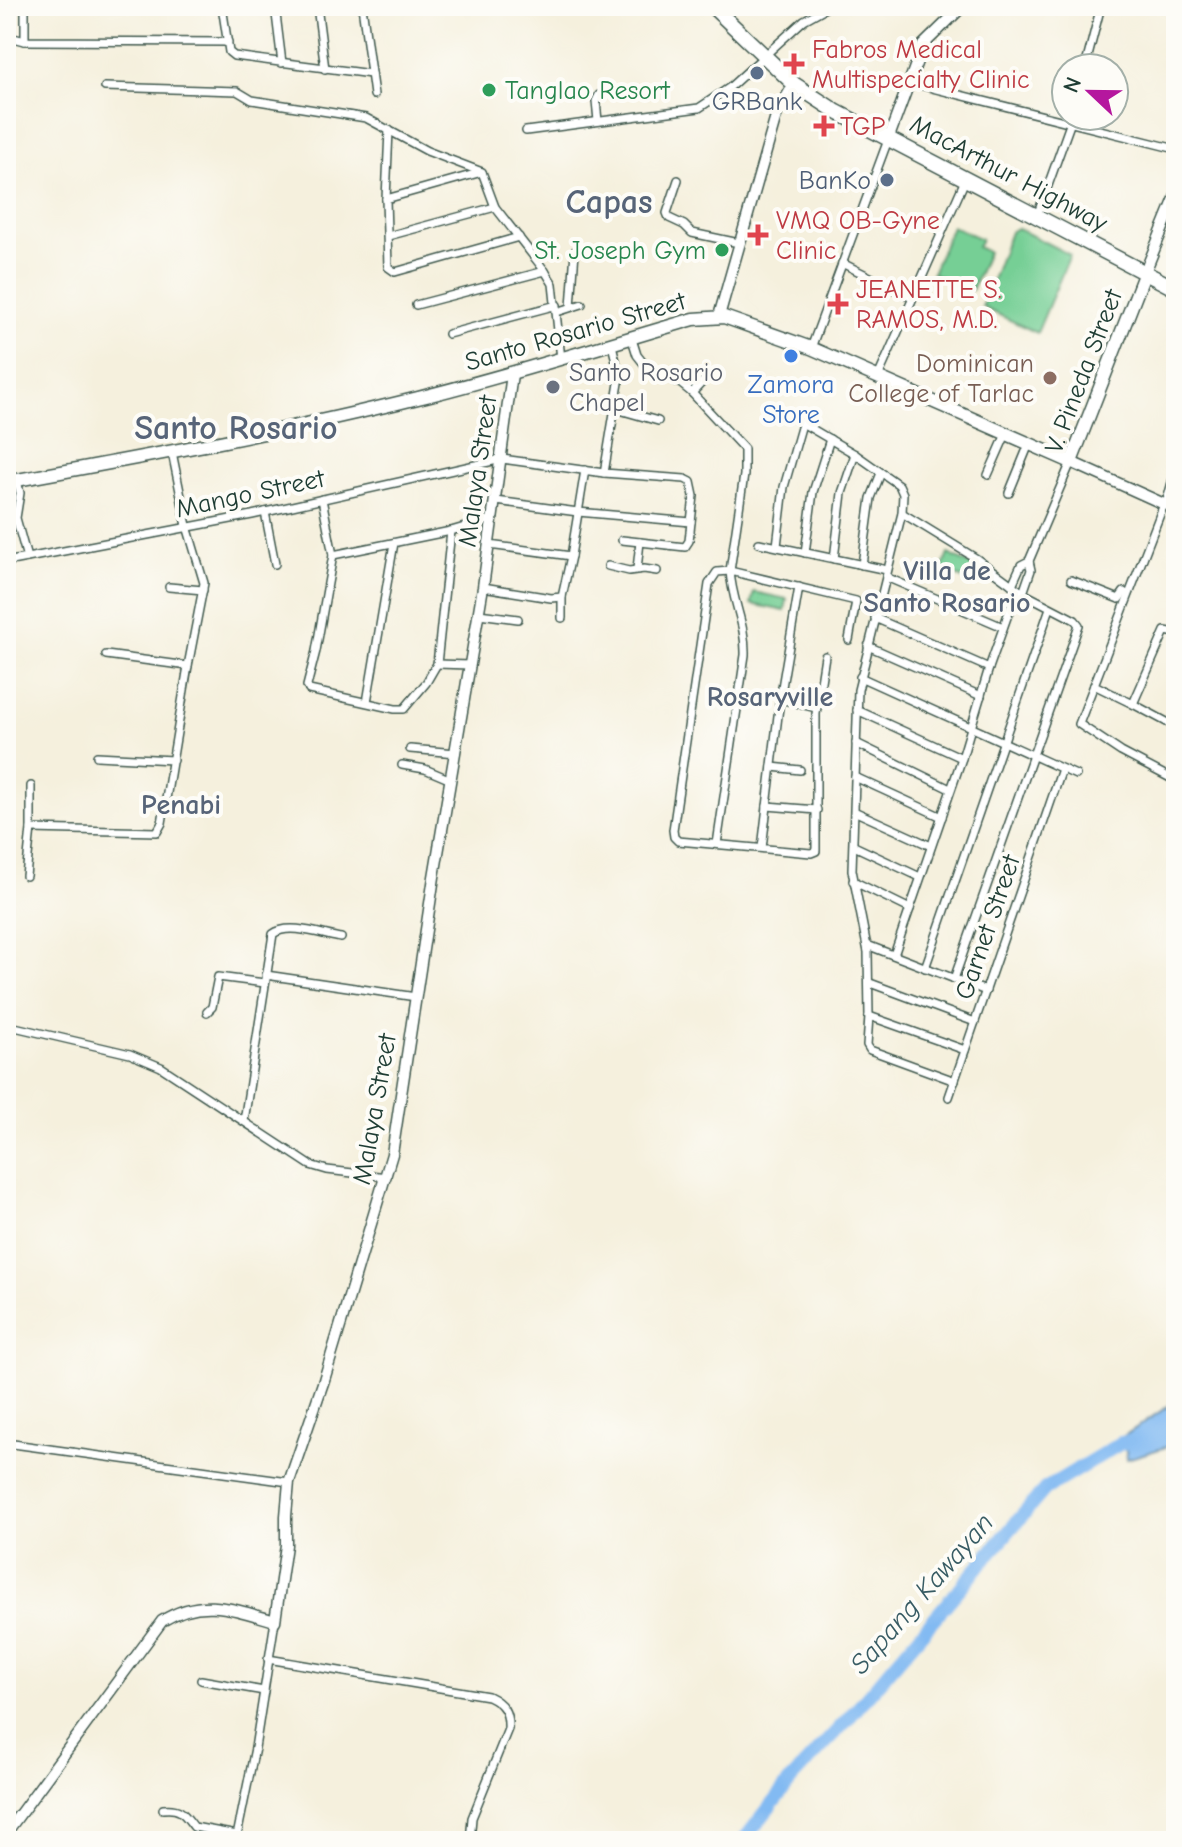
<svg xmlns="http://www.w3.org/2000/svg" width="1182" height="1847" viewBox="0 0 1182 1847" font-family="'Comic Neue',sans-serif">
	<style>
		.green { fill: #76cf95; stroke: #4a8664; stroke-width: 2 }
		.water { fill: #82baf2; stroke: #507c93; stroke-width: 2 }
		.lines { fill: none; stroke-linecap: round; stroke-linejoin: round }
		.river { stroke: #82baf2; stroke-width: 14 }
		.street-casing { stroke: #3f584d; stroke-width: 10 }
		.secondary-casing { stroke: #3f584d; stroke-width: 13 }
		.primary-casing { stroke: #3f584d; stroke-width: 15 }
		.highway-casing { stroke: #3f584d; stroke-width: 17 }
		.street { stroke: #fff; stroke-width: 7 }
		.secondary { stroke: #fff; stroke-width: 10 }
		.primary { stroke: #fff; stroke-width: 12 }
		.highway { stroke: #fff; stroke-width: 14 }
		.health-dot { fill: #e0444e; stroke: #fdfcf7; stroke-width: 3 }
		.service-dot { fill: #5c6f8a; stroke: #fdfcf7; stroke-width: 3 }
		.leisure-dot { fill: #2e9e5b; stroke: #fdfcf7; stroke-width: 3 }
		.shop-dot { fill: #3f7fe0; stroke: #fdfcf7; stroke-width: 3 }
		.education-dot { fill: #8d6e63; stroke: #fdfcf7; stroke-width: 3 }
		.worship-dot { fill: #6b7280; stroke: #fdfcf7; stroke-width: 3 }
		.labels { text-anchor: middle; stroke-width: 8; stroke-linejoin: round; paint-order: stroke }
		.health-label { font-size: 26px; fill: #be3a42; stroke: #fdfcf7; text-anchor: start }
		.leisure-label { font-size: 26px; fill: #27864d; stroke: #fdfcf7; text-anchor: start }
		.service-label { font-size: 26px; fill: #4e5e75; stroke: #fdfcf7 }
		.street-label { font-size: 26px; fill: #1f3d34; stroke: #fdfcf7 }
		.education-label { font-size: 26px; fill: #785e54; stroke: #fdfcf7; text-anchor: end }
		.worship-label { font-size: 26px; fill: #5b616d; stroke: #fdfcf7; text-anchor: start }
		.shop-label { font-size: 26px; fill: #366cbe; stroke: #fdfcf7 }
		.neighbourhood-label { font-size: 28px; font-weight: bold; fill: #576478; stroke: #fdfcf7 }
		.water-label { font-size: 28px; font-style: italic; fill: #385c64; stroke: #fdfcf7 }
		.district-label { font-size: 34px; font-weight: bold; fill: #576478; stroke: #fdfcf7 }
	</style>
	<rect width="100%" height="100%" fill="#fdfcf7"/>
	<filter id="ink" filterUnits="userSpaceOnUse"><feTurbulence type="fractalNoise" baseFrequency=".0125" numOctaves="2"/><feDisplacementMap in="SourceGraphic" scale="16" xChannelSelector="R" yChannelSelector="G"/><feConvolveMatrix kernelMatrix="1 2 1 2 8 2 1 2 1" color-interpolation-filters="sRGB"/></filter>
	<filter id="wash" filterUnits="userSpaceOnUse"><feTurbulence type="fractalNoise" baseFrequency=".006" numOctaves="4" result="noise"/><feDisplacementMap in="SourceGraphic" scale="32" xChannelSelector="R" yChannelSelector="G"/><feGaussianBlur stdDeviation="1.8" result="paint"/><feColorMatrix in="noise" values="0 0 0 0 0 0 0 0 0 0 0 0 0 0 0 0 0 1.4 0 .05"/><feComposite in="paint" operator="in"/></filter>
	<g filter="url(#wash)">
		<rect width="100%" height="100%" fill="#f5f0dd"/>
		<g class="green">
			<polygon points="952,226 981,239 977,247 988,252 972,290 932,273"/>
			<polygon points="1017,228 1070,255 1037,333 982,307 1010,232"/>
			<polygon points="948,554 976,567 969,582 942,569"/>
			<polygon points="754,592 787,599 785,611 751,604"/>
		</g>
		<polygon class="water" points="1176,1401 1176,1444 1127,1459 1124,1436"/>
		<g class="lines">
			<polyline class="river" points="743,1841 791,1780 847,1720 1045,1489 1121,1443 1169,1437 1176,1432"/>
		</g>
	</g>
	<g filter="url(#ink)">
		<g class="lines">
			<g class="street-casing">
				<g id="street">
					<polyline points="25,6 25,41"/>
					<polyline points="222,6 229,52 234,56 371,74"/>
					<polyline points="275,6 282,63"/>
					<polyline points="317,6 325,69"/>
					<polyline points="362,6 374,95"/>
					<polyline points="6,36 25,41 228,42"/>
					<polyline points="1085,68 1101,6"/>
					<polyline points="908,82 1176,149"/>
					<polyline points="105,87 237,91 252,100 366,118 427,151 482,172 495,207 545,271 553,284 561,359"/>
					<polyline points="598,121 596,101 599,95"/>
					<polyline points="389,130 386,199 388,267 395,272 519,237"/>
					<polyline points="526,131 699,108 729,88 804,20 829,6"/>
					<polyline points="678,180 667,213 669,218 684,225 692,233 739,243"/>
					<polyline points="386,199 482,172"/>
					<polyline points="1037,216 1073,116"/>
					<polyline points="388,236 495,207"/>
					<polyline points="842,263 912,298"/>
					<polyline points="416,305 545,271"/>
					<polyline points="571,307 575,251"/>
					<polyline points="557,312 582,304"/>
					<polyline points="448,334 557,305"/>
					<path d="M632,339L637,355L648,369L681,384L692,393L744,449V475L730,571C732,602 746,624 745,655L717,844"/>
					<polyline points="811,348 888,140"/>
					<polyline points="878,377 966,178"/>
					<polyline points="692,393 708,376"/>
					<polyline points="616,409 658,421"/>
					<polyline points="790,416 855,454 899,485 903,494 902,513 858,690 852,870 868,952 869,1016 867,1045 870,1050 955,1081"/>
					<polyline points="988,475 1006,434"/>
					<polyline points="17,480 20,493 16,518 27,558"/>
					<polyline points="1009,493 1029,444"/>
					<polyline points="322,499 333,555 316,651 307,686 309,690 395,709 404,709 426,683 437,664 451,531"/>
					<polyline points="496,501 578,512 691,522 694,496 691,482 685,479 604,473 620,377 612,345"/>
					<polyline points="1164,504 1094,685 1133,704 1165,631 1176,633"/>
					<polyline points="1166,504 1176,468"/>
					<polyline points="265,512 275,564"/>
					<polyline points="902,513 977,559 1023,593 1075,620 1079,625 954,979"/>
					<polyline points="622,540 685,547 689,541 691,522"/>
					<polyline points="759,543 887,570"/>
					<polyline points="489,545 571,556"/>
					<polyline points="777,546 784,487 802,424"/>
					<polyline points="805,553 813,492 830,439"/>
					<polyline points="333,555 451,531 492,519"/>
					<polyline points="834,559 842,493 855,454"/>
					<polyline points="6,562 252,515 502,459 604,473"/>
					<polyline points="862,565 871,498 881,473"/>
					<polyline points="608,566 629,571 644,569 657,571"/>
					<polyline points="637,569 640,542"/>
					<polyline points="886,577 1003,627"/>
					<polyline points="1071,580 1119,599 1124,592"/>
					<polyline points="1012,585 1021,565 1029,561"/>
					<polyline points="169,587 203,590"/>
					<polyline points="483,587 551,598 562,597 571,556 585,470"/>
					<polyline points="1023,593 1031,570 1029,561 1071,462"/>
					<polyline points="562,597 562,618"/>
					<polyline points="479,614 518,619"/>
					<polyline points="875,618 989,668"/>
					<polyline points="868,646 981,696"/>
					<polyline points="106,655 188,666"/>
					<polyline points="825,656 816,714 816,851 811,853 678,841 674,837 673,830 709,584 717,572 730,571 856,601 849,640"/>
					<polyline points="437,664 470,665"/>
					<polyline points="860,677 1076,775"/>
					<polyline points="1094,685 1079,724 1121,752 1176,781"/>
					<polyline points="780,699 816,708"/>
					<polyline points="367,702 394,543"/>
					<polyline points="1133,704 1176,727"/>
					<polyline points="857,710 962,758"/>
					<polyline points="856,743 950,789"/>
					<polyline points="410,749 456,753"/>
					<polyline points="97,756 173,760"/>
					<polyline points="402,765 425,769 451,780"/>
					<polyline points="772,767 800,770"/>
					<polyline points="855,777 942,817"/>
					<polyline points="767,806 817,810"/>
					<polyline points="856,812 931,846"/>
					<polyline points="31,829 157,832 162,823 188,666 204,583 187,526 172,452"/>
					<polyline points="854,846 920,877"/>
					<polyline points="762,848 780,699 799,587"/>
					<polyline points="26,876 31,829 31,786"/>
					<polyline points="853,881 910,909"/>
					<polyline points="867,945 986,991"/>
					<polyline points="894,955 962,758 989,668 1017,589"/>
					<polyline points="925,968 1050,608"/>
					<polyline points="266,975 416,997"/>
					<polyline points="870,983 975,1022"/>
					<polyline points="207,1012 212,1007 218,977 265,983"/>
					<polyline points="869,1016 965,1050"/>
					<polyline points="6,1025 130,1054 161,1067 310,1165 327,1170 387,1177"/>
					<polyline points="949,1097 1062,769"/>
					<path d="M244,1121L273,934C289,922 323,935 341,938"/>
					<polyline points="6,1443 289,1482"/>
					<path d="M268,1659L488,1696C503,1703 509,1712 508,1729L472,1818L470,1841"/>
					<polyline points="201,1680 264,1691"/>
					<path d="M163,1809C181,1807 184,1814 194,1827L237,1835"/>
					<polyline points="236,1841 255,1748 275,1621"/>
				</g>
			</g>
			<g class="secondary-casing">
				<g id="secondary">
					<polyline points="889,137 923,45 963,6"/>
					<polyline points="1145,272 1176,196"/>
					<polyline points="719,316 777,113 794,84"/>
					<polyline points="1071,462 1164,504 1176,506"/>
					<path d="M6,1833L162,1621C202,1596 233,1609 275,1621L286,1545V1516L289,1482L324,1380L392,1154L434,877L483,587L512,374"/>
				</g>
			</g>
			<g class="primary-casing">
				<path id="primary" d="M6,482C144,457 282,432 418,398C511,375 602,346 694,319L724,317L811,348L1071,462L1145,272"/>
			</g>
			<g class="highway-casing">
				<polyline id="highway" points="712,6 794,84 837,112 1176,289"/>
			</g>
			<use href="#street" class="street"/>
			<use href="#secondary" class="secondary"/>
			<use href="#primary" class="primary"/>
			<use href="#highway" class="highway"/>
		</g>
	</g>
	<g class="health-dot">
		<path d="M790 52h8v8h8v8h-8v8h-8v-8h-8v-8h8z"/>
		<path d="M820 114h8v8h8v8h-8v8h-8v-8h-8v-8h8z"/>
		<path d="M754 223h8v8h8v8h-8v8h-8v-8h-8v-8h8z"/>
		<path d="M834 292h8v8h8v8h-8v8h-8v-8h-8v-8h8z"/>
	</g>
	<g class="service-dot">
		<circle cx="757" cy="73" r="8"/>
		<circle cx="887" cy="180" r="8"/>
	</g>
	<g class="leisure-dot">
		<circle cx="489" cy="90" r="8"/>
		<circle cx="722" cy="250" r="8"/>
	</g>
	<circle class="shop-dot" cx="791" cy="356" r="8"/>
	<circle class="education-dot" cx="1050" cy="378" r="8"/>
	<circle class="worship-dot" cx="553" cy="387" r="8"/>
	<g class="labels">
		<g class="health-label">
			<text x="812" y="58">Fabros Medical<tspan x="812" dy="30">Multispecialty Clinic</tspan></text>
			<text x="840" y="135">TGP</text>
			<text x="776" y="229">VMQ OB-Gyne<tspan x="776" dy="30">Clinic</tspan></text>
			<text x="856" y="298">JEANETTE S.<tspan x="856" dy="30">RAMOS, M.D.</tspan></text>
		</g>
		<g class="leisure-label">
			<text x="505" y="99">Tanglao Resort</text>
			<text x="706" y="259" text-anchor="end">St. Joseph Gym</text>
		</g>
		<g class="service-label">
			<text x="757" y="110">GRBank</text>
			<text x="871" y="189" text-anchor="end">BanKo</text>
		</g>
		<g class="street-label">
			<text transform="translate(1009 173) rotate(28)" y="9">MacArthur Highway</text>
			<text transform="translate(575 331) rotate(-16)" y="9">Santo Rosario Street</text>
			<text transform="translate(1083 371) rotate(-69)" y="9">V. Pineda Street</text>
			<text transform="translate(477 471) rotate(-82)" y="9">Malaya Street</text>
			<text transform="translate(250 493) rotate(-12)" y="9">Mango Street</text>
			<text transform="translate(987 927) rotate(-71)" y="9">Garnet Street</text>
			<text transform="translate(374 1109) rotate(-80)" y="9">Malaya Street</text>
		</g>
		<g class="education-label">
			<text x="1034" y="372">Dominican<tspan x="1034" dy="30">College of Tarlac</tspan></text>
		</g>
		<g class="worship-label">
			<text x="569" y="381">Santo Rosario<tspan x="569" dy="30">Chapel</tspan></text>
		</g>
		<g class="shop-label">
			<text x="791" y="393">Zamora<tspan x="791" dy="30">Store</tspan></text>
		</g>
		<g class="neighbourhood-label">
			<text x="947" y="580">Villa de<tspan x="947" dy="32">Santo Rosario</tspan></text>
			<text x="770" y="706">Rosaryville</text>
			<text x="181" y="814">Penabi</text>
		</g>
		<g class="water-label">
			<text transform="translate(921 1593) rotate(-49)" y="10">Sapang Kawayan</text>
		</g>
		<g class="district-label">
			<text x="609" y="213">Capas</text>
			<text x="236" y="439">Santo Rosario</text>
		</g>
	</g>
	<rect width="1182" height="1847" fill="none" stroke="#fdfcf7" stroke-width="32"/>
	<g transform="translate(1090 92) rotate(292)"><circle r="38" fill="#fdfcf7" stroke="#a4b0a9" stroke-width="2"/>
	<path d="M0-6L14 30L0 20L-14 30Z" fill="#b5179e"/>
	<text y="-12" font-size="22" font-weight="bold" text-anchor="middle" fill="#1f3d34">N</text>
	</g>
</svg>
